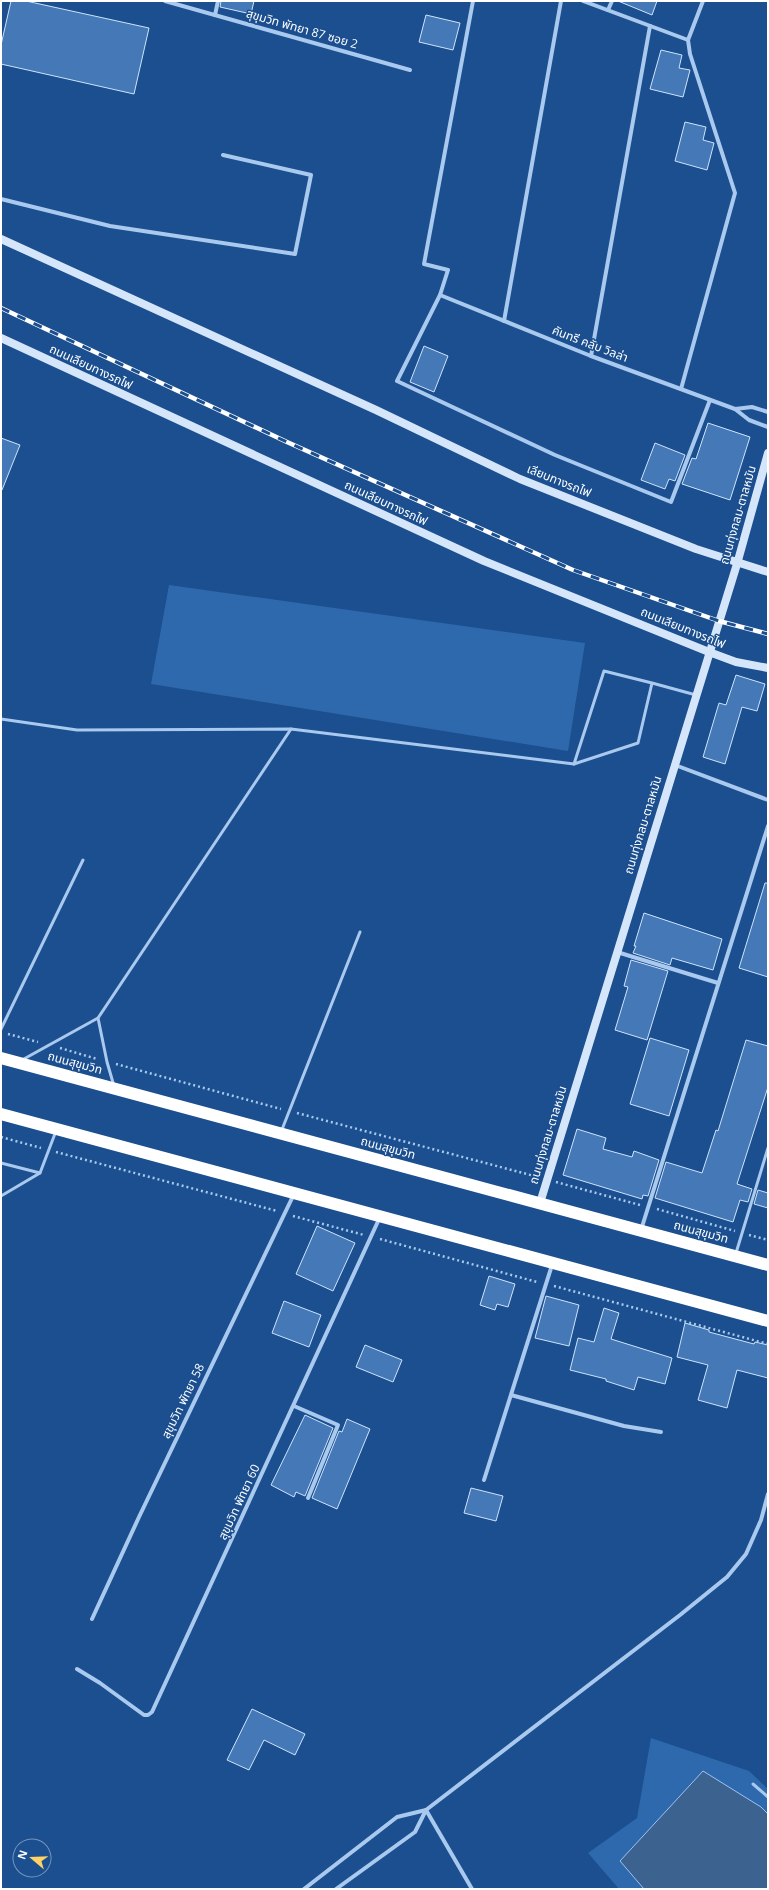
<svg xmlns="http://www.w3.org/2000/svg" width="769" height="1890" viewBox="0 0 769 1890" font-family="'Open Sans','Noto Sans Thai',sans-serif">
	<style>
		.green { fill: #2e69ad }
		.water { fill: #3c6290; stroke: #9cc4f0 }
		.building { fill: #4478b7; stroke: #cfe3fa }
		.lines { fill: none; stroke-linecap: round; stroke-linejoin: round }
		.path { stroke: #a9c9ee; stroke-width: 2.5; stroke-dasharray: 2 3; stroke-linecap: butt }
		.lane { stroke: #a9c9ee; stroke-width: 3 }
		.street { stroke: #a9c9ee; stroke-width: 4 }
		.secondary { stroke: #d6e6fa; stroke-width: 8 }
		.highway { stroke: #fff; stroke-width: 12 }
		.rail-casing { stroke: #fff; stroke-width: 4.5 }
		.rail { stroke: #1b4f8f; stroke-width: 3; stroke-dasharray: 9; stroke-linecap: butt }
		.labels { text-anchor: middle; stroke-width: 3; stroke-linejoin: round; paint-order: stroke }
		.street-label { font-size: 12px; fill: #fff; stroke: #1b4f8f }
	</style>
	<rect width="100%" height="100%" fill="#1b4f8f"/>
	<g class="green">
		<polygon points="169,585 585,643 568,751 151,684"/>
		<polygon points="651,1738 749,1771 768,1789 768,1889 619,1889 588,1853 637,1818"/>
	</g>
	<polygon class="water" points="703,1771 761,1807 768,1814 768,1889 644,1889 620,1861"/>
	<g class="building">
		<polygon points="11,1 26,1 149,28 134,94 1,64 1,45"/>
		<polygon points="221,1 254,1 251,14 220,7"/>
		<polygon points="618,1 657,1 652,15"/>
		<polygon points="426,15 460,23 453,50 419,42"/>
		<polygon points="661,50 682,55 679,68 690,70 683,97 650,89"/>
		<polygon points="685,122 706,127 703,140 714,143 707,170 675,161"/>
		<polygon points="424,346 448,356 434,392 410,382"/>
		<polygon points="708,423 750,437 730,500 682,484 692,458 696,459"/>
		<polygon points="1,438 20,445 2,490 1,490"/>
		<polygon points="655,443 685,455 675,481 669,479 665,489 641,480"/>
		<polygon points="736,675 765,684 757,711 742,707 725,764 703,757 719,703 726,705"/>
		<polygon points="765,883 768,883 768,977 739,968"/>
		<polygon points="644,913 722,939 713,970 672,958 670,965 633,953 636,946 634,946"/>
		<polygon points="631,960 668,971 647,1040 615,1030 628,987 624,986"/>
		<polygon points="650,1038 689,1050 669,1116 630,1104"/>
		<polygon points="746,1040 768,1046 768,1087 737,1184 752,1189 748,1202 740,1200 733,1222 655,1198 666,1162 702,1173 716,1130 718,1131"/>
		<polygon points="577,1129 606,1138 603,1149 632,1157 634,1151 659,1160 648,1196 643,1195 642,1199 563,1175"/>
		<polygon points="758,1190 768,1193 768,1208 754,1204"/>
		<polygon points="317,1226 355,1243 333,1291 296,1274"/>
		<polygon points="489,1276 515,1284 508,1307 497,1304 495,1310 480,1305"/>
		<polygon points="546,1296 579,1305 569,1346 535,1338"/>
		<polygon points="284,1301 321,1315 309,1347 272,1333"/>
		<polygon points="604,1308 619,1313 611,1339 672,1358 665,1384 638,1377 634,1390 606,1381 606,1379 570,1370 578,1338 594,1342"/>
		<polygon points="685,1323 709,1330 709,1332 754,1344 755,1342 768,1345 768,1378 737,1370 727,1408 698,1400 708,1365 677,1357"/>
		<polygon points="365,1345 402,1360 393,1382 356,1367"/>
		<polygon points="305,1415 333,1428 305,1496 296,1492 294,1497 271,1485"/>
		<polygon points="347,1419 370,1429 337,1509 312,1498 339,1431 342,1432"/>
		<polygon points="471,1488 503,1496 496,1521 464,1513"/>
		<polygon points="252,1709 305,1734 295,1755 264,1740 249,1770 227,1760"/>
	</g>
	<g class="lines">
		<g class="path">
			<polyline points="8,1034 38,1042"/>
			<polyline points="60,1048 97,1059"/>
			<polyline points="116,1064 281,1109"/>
			<polyline points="297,1113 538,1177"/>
			<polyline points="1,1137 41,1148"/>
			<polyline points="56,1152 277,1211"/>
			<polyline points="556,1182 640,1205"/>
			<polyline points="657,1209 735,1231"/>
			<polyline points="293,1216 364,1235"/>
			<polyline points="749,1235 768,1240"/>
			<polyline points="380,1239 537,1282"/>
			<polyline points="554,1286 768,1344"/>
		</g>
		<g class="lane">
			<polyline points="652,683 604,671 574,764 638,743 652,683 696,695"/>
			<polyline points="1,719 77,730 291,729 574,764"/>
			<polyline points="98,1018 107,1062 114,1086"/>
			<polyline points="1,1029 83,860"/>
			<polyline points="22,1060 98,1018 291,729"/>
			<polyline points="281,1132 360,932"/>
			<polyline points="1,1163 40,1173"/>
			<polyline points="1,1196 40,1173 56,1131"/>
			<polyline points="736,1253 768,1148"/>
			<polyline points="753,1784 768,1797"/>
		</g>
		<g class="street">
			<polyline points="165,1 410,70"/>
			<polyline points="473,1 424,264 448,270 440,295 397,381 555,455 671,502 710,400"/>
			<polyline points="583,1 688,40"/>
			<polyline points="608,10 612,1"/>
			<polyline points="215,15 218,1"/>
			<polyline points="1,199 110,226 295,254 311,175 223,155"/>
			<polyline points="440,295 591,356 735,409 749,420 768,427"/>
			<polyline points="504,321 561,1"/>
			<polyline points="591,356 650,26"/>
			<polyline points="681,389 735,193 690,54 688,40 703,1"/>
			<polyline points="735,409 752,407 768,412"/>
			<polyline points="675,765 768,800"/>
			<polyline points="617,952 718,983"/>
			<polyline points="641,1230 768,826"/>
			<polyline points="511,1395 624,1426 661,1432"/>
			<polyline points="294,1406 338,1425 308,1498"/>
			<polyline points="484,1480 552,1265"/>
			<polyline points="92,1619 139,1517 294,1194"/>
			<polyline points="77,1669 100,1683 144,1715 148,1715 152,1712 380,1217"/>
			<polyline points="304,1889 397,1817 426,1810"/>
			<polyline points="336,1889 415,1832 426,1810"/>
			<polyline points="472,1889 426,1810 680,1615 727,1577 746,1554 761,1520 768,1494"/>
		</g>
		<g class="secondary">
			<polyline points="1,239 376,410 520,479 696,549 768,572"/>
			<polyline points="1,338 484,561 709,652 736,662 768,668"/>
			<polyline points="540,1203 737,564 768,453"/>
		</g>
		<g class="highway">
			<polyline points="1,1058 768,1265"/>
			<polyline points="1,1114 768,1321"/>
		</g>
		<g class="rail-casing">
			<polyline id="rail" points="1,308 287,442 573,570 719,621 768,634"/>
		</g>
		<use href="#rail" class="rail"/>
	</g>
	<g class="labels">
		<g class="street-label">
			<text transform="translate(302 29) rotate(16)" y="4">สุขุมวิท พัทยา 87 ซอย 2</text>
			<text transform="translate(590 344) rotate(21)" y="4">คันทรี คลับ วิลล่า</text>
			<text transform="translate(91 367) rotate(25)" y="4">ถนนเลียบทางรถไฟ</text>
			<text transform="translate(559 481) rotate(22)" y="4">เลียบทางรถไฟ</text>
			<text transform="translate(386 503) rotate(25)" y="4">ถนนเลียบทางรถไฟ</text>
			<text transform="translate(738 515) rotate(-74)" y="4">ถนนทุ่งกลม-ตาลหมัน</text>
			<text transform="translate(683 628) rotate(22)" y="4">ถนนเลียบทางรถไฟ</text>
			<text transform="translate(643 825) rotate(-73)" y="4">ถนนทุ่งกลม-ตาลหมัน</text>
			<text transform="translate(75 1063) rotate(15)" y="4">ถนนสุขุมวิท</text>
			<text transform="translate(548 1135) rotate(-73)" y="4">ถนนทุ่งกลม-ตาลหมัน</text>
			<text transform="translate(388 1148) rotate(15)" y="4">ถนนสุขุมวิท</text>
			<text transform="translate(701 1232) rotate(15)" y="4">ถนนสุขุมวิท</text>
			<text transform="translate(183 1401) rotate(-64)" y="4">สุขุมวิท พัทยา 58</text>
			<text transform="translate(239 1502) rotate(-65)" y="4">สุขุมวิท พัทยา 60</text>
		</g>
	</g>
	<rect width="769" height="1890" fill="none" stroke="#ffffff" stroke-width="4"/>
	<g transform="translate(32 1858) rotate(289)"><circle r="19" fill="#1b4f8f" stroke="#7695bc"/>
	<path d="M0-3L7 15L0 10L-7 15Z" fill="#ffd166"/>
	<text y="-6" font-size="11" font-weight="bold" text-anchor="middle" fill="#ffffff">N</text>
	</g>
</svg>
